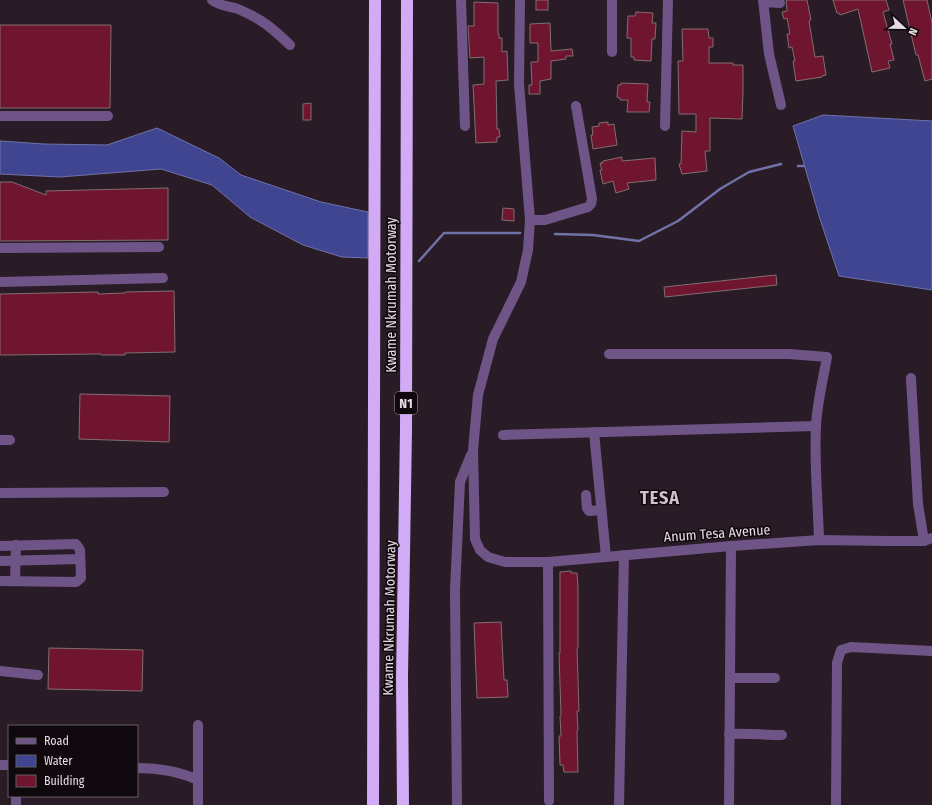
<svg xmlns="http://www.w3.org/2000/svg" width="932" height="805" viewBox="0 0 932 805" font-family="'Fira Sans Condensed',sans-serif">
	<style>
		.water { fill: #3f4591; stroke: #7172aa }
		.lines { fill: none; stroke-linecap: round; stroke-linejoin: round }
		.stream { stroke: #7172aa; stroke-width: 2.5 }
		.building { fill: #6f1530; stroke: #836d70 }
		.minor { stroke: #6f5587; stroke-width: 10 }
		.highway { stroke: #d1abf6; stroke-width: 12 }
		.labels { text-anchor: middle; stroke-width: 3; stroke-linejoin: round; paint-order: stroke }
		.shield { fill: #0f080d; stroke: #a69ca3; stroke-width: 1 }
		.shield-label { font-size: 13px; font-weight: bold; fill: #e6dce3 }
		.street-label { font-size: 14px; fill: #e6dce3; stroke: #0f080d }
		.district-label { font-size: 18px; font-weight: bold; letter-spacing: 1px; fill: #d3bfcc; stroke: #0f080d }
	</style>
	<rect width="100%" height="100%" fill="#2a1c26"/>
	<g class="water">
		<polygon points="823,115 932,121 932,290 839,276 819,216 793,126"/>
		<polygon points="157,128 219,158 241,175 321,202 368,212 368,258 342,257 303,245 250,217 212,185 161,169 60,177 0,174 0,141 44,144 107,145"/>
	</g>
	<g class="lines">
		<g class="stream">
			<polyline points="798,166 804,166"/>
			<polyline points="555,234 593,235 639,241 678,221 720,189 749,172 781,164"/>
			<polyline points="419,261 444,233 520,233"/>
		</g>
	</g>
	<g class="building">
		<rect x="536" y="0" width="12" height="10"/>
		<polygon points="786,0 807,0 811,20 809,21 815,57 823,56 826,75 822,76 822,77 796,81 793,61 795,61 792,47 789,48 787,34 790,34 787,18 784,19 782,12 787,11"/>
		<polygon points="833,0 886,0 889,10 883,12 892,44 890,44 894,60 888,61 890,68 872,72 858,9 840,15 839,13 837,13"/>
		<polygon points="903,0 927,0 932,23 932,79 925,81 918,55 916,55"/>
		<polygon points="474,2 498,3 498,34 499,34 499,38 502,38 502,52 507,51 508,80 496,81 497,129 499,129 500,137 497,137 497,142 476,143 473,85 484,84 484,57 470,58 468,26 474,26"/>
		<polygon points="636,12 653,13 652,23 656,23 655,39 652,39 651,61 634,60 634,57 631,57 631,38 627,38 628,16 635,16"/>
		<polygon points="550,23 551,51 572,49 573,56 566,56 566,59 551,61 551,79 540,81 540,94 529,94 529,85 532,85 531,62 538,62 538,43 530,43 530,24"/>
		<polygon points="0,25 111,25 110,108 0,108"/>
		<polygon points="682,29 708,29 709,38 713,38 713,47 709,47 709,63 733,63 733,65 743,65 743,91 742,119 710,118 710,151 705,151 707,171 682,174 679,164 681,164 682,131 696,132 696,114 679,114 678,61 683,61"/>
		<polygon points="621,83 648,84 647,102 650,102 649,112 627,112 628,100 620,100 620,98 617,97 618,85 621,85"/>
		<polygon points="311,103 311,120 303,120 303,104"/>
		<polygon points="608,122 608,125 614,124 617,145 593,149 591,135 593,135 592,127 599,126 599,123"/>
		<polygon points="622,157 622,161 655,158 656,180 627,183 629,189 616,193 613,181 603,184 600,170 602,170 600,163 603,163 603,161"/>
		<polygon points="0,182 12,182 46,195 46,191 168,188 168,240 0,241"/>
		<polygon points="503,208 514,209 514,221 502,220"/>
		<polygon points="776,275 777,285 665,297 664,287"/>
		<polygon points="174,291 175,352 125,353 125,355 101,355 101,354 0,355 0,294 98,292 98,294 125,293 125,292"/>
		<polygon points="80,394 170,396 169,442 79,439"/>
		<polygon points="571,571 571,573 577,573 578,587 578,648 577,648 579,711 577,711 578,731 577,731 578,772 564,772 563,765 560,765 559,736 561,736 560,716 561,715 559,653 560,653 560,572"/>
		<polygon points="501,622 504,680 507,680 508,697 477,698 474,623"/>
		<polygon points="49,648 143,650 142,691 48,689"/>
	</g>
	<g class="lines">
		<g class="minor">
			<path d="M212,0C219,6 229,6 238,9C262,19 272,28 290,45"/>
			<polyline points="461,0 465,126"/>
			<polyline points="520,0 519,84 530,220 528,250 521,282 493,339 478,395 473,450 475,539 480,550 488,557 505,562 548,562 731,546 819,540 889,541 924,541 932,538"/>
			<polyline points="763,0 769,54 781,105"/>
			<polyline points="764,2 780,3"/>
			<polyline points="612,52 612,0"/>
			<polyline points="0,116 108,116"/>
			<polyline points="665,126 668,0"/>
			<polyline points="530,220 545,220 588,207 591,204 592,199 576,106"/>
			<polyline points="0,248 159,247"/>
			<polyline points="0,282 163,278"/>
			<path d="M609,354H789L827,357C823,380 817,403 816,426C814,464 818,502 819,540"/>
			<polyline points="911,378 918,504 924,541"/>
			<polyline points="594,432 606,557"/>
			<polyline points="503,435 816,426"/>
			<polyline points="0,440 10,440"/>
			<polyline points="0,493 164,492"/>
			<polyline points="586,495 587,508 589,511 601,510"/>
			<polyline points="0,546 76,544 80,550 81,578 76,582 0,581"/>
			<polyline points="0,561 80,559"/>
			<polyline points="548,562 549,801"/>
			<polyline points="15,581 16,545"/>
			<polyline points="0,671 38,675"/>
			<polyline points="731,678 775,678"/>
			<path d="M729,734C747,733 764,735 782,735"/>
			<polyline points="0,765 9,765"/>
			<path d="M137,768C159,768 178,771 198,780"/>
			<polyline points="16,805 16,796"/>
			<polyline points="198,805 198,725"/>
			<polyline points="457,805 455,590 460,482 471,455"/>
			<polyline points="619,805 624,555"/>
			<path d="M729,805C729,719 731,632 731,546"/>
			<polyline points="836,805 837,663 841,650 851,647 932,651"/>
		</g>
		<g class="highway">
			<polyline points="373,805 375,0"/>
			<polyline points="403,805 402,677 406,430 407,0"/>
		</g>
	</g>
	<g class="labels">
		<rect class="shield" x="395" y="392" width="22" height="22" rx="3"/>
		<g class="shield-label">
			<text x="406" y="408">N1</text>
		</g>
		<g class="street-label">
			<text transform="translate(391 295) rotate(-90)" y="5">Kwame Nkrumah Motorway</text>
			<text transform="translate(717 533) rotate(-4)" y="5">Anum Tesa Avenue</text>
			<text transform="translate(389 618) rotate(-89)" y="5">Kwame Nkrumah Motorway</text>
		</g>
		<g class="district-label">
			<text x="660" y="504">TESA</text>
		</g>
	</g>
	<rect x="8" y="725" width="130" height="72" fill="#0f080d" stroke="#655d63"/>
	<rect x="16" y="738" width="20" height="6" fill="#6f5587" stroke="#655d63"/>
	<text x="44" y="745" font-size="12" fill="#e6dce3">Road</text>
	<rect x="16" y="755" width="20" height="12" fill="#3f4591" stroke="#655d63"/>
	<text x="44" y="765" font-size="12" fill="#e6dce3">Water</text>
	<rect x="16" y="775" width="20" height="12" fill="#6f1530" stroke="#655d63"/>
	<text x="44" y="785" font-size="12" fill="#e6dce3">Building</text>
	<g transform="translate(904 28) rotate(112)" stroke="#0f080d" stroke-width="3" paint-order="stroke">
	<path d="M0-3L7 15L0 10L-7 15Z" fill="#e6dce3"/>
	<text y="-6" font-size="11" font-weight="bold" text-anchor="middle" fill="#e6dce3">N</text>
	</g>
</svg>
